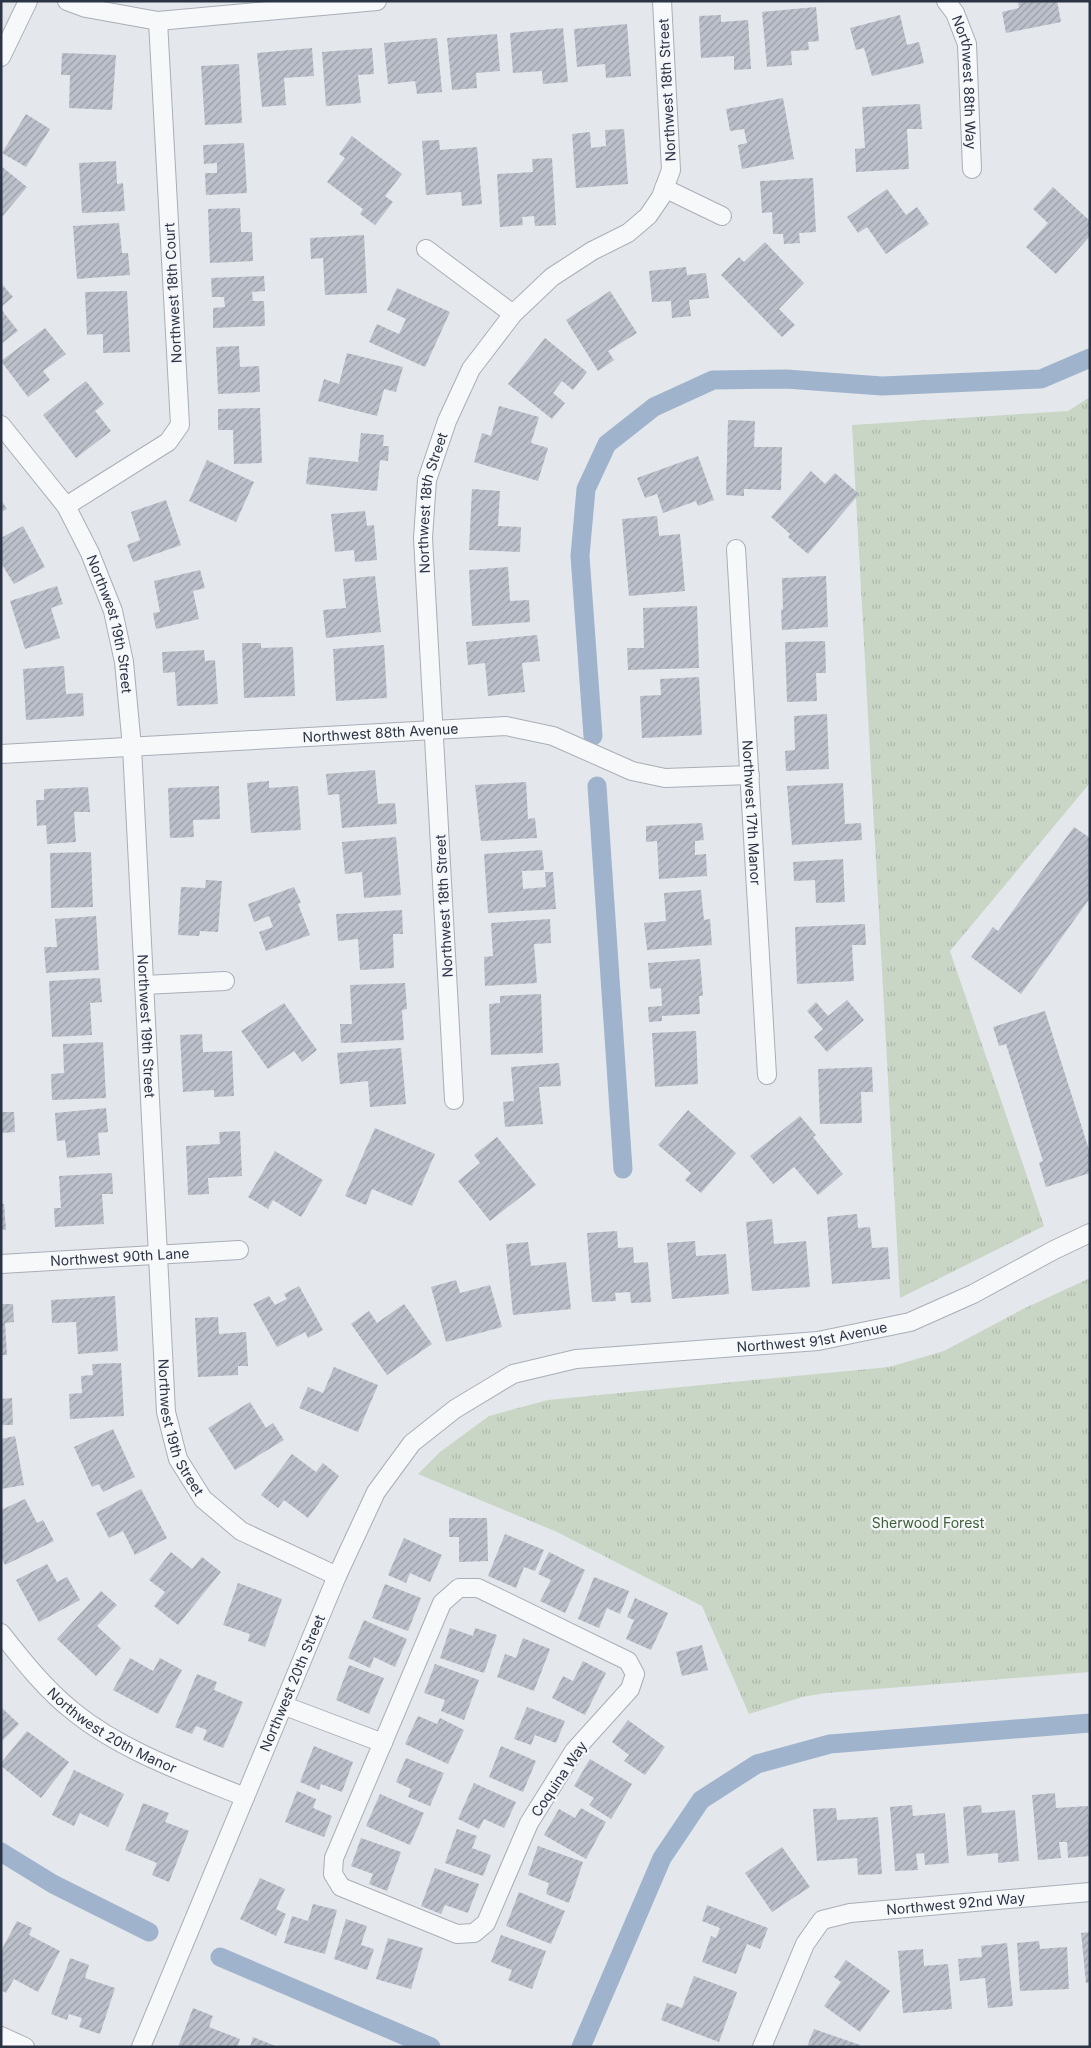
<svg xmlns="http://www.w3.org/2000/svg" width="1091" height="2048" viewBox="0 0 1091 2048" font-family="Inter,sans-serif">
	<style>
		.grass { fill: url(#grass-tufts) }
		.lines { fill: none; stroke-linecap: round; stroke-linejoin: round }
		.canal { stroke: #9fb4cc; stroke-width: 19 }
		.building { fill: url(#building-hatch) }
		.street-casing { stroke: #a9aeb7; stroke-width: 20 }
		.street { stroke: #f7f8fa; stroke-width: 18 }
		.labels { text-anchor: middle; stroke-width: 4.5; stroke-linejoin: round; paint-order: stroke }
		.street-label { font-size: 14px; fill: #2b3445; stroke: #f4f6f9 }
		.park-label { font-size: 14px; fill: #3f6138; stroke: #f4f6f9 }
	</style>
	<defs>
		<pattern id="grass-tufts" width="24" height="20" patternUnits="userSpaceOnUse" patternTransform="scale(1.25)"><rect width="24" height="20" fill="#c9d6c5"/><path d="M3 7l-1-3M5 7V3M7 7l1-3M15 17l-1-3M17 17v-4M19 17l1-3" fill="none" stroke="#adb8ab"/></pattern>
		<pattern id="building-hatch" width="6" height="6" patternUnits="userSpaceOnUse" patternTransform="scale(1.25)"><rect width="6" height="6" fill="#bbc0ca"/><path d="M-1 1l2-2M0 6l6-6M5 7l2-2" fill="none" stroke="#989da6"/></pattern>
	</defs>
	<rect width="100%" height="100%" fill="#e4e7ec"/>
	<g class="grass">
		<polygon points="1090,397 1090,783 950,951 1044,1226 900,1298 852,425 1068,411"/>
		<polygon points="1090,1278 1090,1672 826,1693 802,1697 749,1714 702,1606 557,1532 418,1474 440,1452 489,1416 548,1400 889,1367 944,1351 1023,1309"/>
	</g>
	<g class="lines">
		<g class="canal">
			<polyline points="593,736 580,556 586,489 607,444 654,407 713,380 786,379 882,386 1041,379 1090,358"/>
			<polyline points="597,786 623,1169"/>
			<polyline points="1,1852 53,1884 149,1932"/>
			<polyline points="220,1957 431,2047"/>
			<polyline points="581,2047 662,1858 701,1800 757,1764 830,1744 1090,1723"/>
		</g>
	</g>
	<g class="building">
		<polygon points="1018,1 1057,1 1061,22 1006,33 1002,12 1019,8"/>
		<polygon points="816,7 819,41 808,42 809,50 791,51 792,65 767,67 762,12"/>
		<polygon points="721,15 721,22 748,20 751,69 734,70 734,56 701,58 699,16"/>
		<polygon points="900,15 907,45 919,42 924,63 872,76 864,48 856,50 850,28"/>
		<polygon points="627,24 631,76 606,78 605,64 577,67 574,29"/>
		<polygon points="563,28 568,82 543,84 542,71 513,73 510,33"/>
		<polygon points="497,34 500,71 476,73 477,88 452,90 447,38"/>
		<polygon points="437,38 442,92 417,94 415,81 388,84 384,43"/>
		<polygon points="312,48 314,76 284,78 286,105 262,107 257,53"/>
		<polygon points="372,48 374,74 358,75 361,103 326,106 322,52"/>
		<polygon points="62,53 116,55 112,110 69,108 70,75 61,75"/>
		<polygon points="239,64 242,123 205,125 201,66"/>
		<polygon points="783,98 794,159 742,169 738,145 747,143 744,129 730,131 726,109"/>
		<polygon points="920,104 922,129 907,129 909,169 856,172 855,149 865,148 862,107"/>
		<polygon points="26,114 50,129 26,167 2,153"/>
		<polygon points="624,129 628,184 576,188 572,134 590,132 591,148 606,146 605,130"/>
		<polygon points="352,136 402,174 385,196 393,202 375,225 360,214 363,209 327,182 345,158 339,154"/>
		<polygon points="439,140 440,150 477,147 482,204 462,206 461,192 426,195 422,141"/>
		<polygon points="244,143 247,193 206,195 205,173 217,173 217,163 204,164 203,145"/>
		<polygon points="552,158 556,225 535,226 534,216 522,217 523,225 500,227 497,174 533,172 532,159"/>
		<polygon points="116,161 117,184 123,183 125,211 82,213 79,163"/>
		<polygon points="1,166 27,187 1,218"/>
		<polygon points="813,178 816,232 799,233 800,243 784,244 783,234 773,234 772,212 762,213 760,181"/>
		<polygon points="1053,187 1090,221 1090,236 1056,274 1026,247 1048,223 1033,209"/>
		<polygon points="887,189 906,215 917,207 929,224 886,254 867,227 858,233 847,217"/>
		<polygon points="240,208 241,232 252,232 253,261 210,263 208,209"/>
		<polygon points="119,223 122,253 128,253 130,275 77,279 73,226"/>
		<polygon points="364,235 367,293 325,295 323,258 311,259 310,238"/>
		<polygon points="765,242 804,283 779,309 795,325 782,337 721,275 739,257 744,262"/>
		<polygon points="686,267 687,275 706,273 709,298 689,300 691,316 672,318 671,301 652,302 649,271"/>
		<polygon points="264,276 265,291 252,292 253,301 264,301 265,326 213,328 213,308 225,307 224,297 212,297 211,278"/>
		<polygon points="1,283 13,297 1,307"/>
		<polygon points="397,288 450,312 425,367 369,342 377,324 399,334 406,319 387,310"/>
		<polygon points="127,291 130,352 103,353 103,334 87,335 85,292"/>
		<polygon points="610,291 637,333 608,351 614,360 598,371 566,320"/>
		<polygon points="1,309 18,331 1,344"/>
		<polygon points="45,328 66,354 43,371 50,380 28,397 1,361"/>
		<polygon points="545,338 587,372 573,390 562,381 553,393 565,403 552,419 508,384"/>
		<polygon points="239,346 240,367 259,366 260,392 218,394 216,347"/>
		<polygon points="347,353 403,367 396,392 384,389 377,416 318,401 324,379 339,384"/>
		<polygon points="86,381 104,404 95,411 111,431 76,458 43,415"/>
		<polygon points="499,406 539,417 531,443 548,448 538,481 474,462 482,433 491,436"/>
		<polygon points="260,408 262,463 234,464 233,430 218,430 218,409"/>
		<polygon points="728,420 755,421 754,447 782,447 781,490 744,489 744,496 726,495"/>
		<polygon points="361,433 384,435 383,446 389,446 388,461 380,460 377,491 306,484 309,457 358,462"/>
		<polygon points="698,456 714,500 698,506 696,501 663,513 657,494 645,498 637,478"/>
		<polygon points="207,460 254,482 236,522 189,501"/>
		<polygon points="811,471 825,484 835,473 859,494 808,554 788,537 790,534 771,517"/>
		<polygon points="472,489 500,491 498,526 521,527 520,552 469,550"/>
		<polygon points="1,500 7,509 1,512"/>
		<polygon points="166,500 181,545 133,562 127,545 140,540 131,512"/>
		<polygon points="365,511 367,526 374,525 377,560 355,562 354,550 335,552 331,514"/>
		<polygon points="657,516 659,536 680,534 685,591 629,596 622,519"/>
		<polygon points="23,526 45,567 14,584 1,563 1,538"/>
		<polygon points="508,567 510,601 529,600 530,622 472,626 469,570"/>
		<polygon points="200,570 205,588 193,591 199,619 156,629 153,613 160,612 154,581"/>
		<polygon points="375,576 381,632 326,638 323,610 346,608 343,579"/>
		<polygon points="826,576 828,627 782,630 781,610 783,609 782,578"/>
		<polygon points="57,586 63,604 51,608 60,638 25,649 10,601"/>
		<polygon points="697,606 699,668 628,670 627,648 644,648 643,608"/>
		<polygon points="537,635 540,661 522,663 525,692 488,696 485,663 468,665 466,642"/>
		<polygon points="825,641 826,673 816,673 817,701 787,702 785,642"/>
		<polygon points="242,643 261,643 261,648 293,647 295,696 244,698"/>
		<polygon points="384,645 387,698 336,701 333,649"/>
		<polygon points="204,650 205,661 215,660 218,704 177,706 175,672 163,673 162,652"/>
		<polygon points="64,666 66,694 83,693 84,716 26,720 23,669"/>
		<polygon points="699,677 702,735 642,738 640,696 661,695 660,679"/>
		<polygon points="827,714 829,769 786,771 785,751 795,750 794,716"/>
		<polygon points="375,770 378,804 395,803 397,824 342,828 339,794 328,795 326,774"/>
		<polygon points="269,781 269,788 298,786 301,830 251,833 247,783"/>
		<polygon points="526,782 528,819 535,818 537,838 481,841 475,785"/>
		<polygon points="843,783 845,824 861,823 862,840 792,845 787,786"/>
		<polygon points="219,786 220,819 193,820 194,837 170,838 168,788"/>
		<polygon points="88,787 90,812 74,812 76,842 47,844 46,825 37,826 36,800 44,800 44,789"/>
		<polygon points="702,823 704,840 695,841 695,855 706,854 707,876 659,879 657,841 646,842 646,826"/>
		<polygon points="1074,827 1090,838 1090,898 1021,994 971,957 993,927 998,931"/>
		<polygon points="396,837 401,895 364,898 362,872 345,874 342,842"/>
		<polygon points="542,850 544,870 522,871 523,889 546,887 545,872 553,872 556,909 488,913 484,854"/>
		<polygon points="91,852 93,907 51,908 50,853"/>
		<polygon points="843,859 845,902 816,903 815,880 794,881 793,862"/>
		<polygon points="206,880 222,881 218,932 200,931 199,936 178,935 181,887 205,888"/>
		<polygon points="294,887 301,903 298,904 310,935 266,951 259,932 273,927 269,916 254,922 248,904"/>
		<polygon points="701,890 704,920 710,919 712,945 647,950 644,923 666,921 664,893"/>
		<polygon points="402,910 403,934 393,934 394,968 360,970 358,939 338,941 336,914"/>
		<polygon points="96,916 99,970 46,973 44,947 57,947 55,919"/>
		<polygon points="550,919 551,943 534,944 537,983 485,986 484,957 493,956 491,923"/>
		<polygon points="865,924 866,945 852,945 854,981 797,984 795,927"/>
		<polygon points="700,959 703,996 699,996 700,1014 662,1016 662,1021 649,1022 648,1007 662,1006 661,988 650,989 648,963"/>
		<polygon points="100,978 102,1002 90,1003 92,1035 52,1037 49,981"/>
		<polygon points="405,983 407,1009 402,1010 404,1040 341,1043 340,1024 352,1024 350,985"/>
		<polygon points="541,994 543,1053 491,1055 489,1004 500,1003 500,996"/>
		<polygon points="847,1000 864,1020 827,1052 814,1037 823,1029 807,1011 816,1002 828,1016"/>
		<polygon points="284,1003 317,1050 302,1062 294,1051 268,1069 241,1031"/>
		<polygon points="1045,1011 1090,1153 1090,1173 1046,1187 1039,1163 1043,1161 1006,1044 999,1046 993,1027"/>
		<polygon points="696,1031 698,1084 655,1087 652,1033"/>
		<polygon points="202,1034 203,1052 232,1051 234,1096 214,1097 214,1090 183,1092 180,1035"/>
		<polygon points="103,1042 106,1098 52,1100 51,1074 64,1073 63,1044"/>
		<polygon points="401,1048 406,1104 370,1107 368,1081 340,1084 337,1053"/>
		<polygon points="559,1063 561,1086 539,1087 543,1124 505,1127 503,1102 514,1101 511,1067"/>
		<polygon points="872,1067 873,1092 861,1092 862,1123 820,1124 818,1069"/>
		<polygon points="106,1108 108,1132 98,1133 100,1155 67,1158 65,1140 57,1141 55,1113"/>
		<polygon points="688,1110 736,1153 701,1193 685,1180 691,1173 658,1145"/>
		<polygon points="1,1112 14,1112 15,1132 1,1133"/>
		<polygon points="800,1116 816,1135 813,1137 843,1174 818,1195 794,1167 773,1184 750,1156"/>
		<polygon points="375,1128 435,1154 412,1206 372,1189 366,1205 345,1196"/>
		<polygon points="240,1131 242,1176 208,1178 209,1194 188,1195 186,1146 220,1144 219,1132"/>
		<polygon points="497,1137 536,1185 490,1221 458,1181 480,1163 474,1155"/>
		<polygon points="275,1151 323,1180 301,1217 273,1200 268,1209 248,1197"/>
		<polygon points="112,1173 113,1194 102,1194 104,1224 55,1227 54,1208 61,1208 59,1176"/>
		<polygon points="1,1204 4,1204 6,1230 1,1230"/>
		<polygon points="857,1214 858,1228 870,1227 872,1248 888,1247 890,1279 832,1284 827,1217"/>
		<polygon points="772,1219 774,1244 806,1241 810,1287 752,1291 746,1222"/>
		<polygon points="617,1231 618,1248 633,1247 634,1263 648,1262 651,1302 631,1303 630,1292 615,1293 616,1301 592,1302 587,1233"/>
		<polygon points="695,1241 696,1256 726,1254 729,1294 672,1299 667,1243"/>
		<polygon points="528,1242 531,1266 566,1262 571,1309 513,1315 506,1244"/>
		<polygon points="456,1280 460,1293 490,1285 502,1327 446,1342 431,1287"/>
		<polygon points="299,1286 323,1330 308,1338 305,1332 277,1347 253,1304 269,1296 275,1305 287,1299 284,1294"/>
		<polygon points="115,1296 118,1351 78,1354 76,1322 52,1323 51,1300"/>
		<polygon points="1,1304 13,1304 14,1322 5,1323 7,1355 1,1355"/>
		<polygon points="404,1304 432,1344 387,1375 351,1324 369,1311 377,1323"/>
		<polygon points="218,1317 219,1334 246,1332 248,1366 238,1366 238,1375 198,1377 195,1318"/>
		<polygon points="121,1363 124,1416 70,1419 69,1394 82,1393 81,1376 93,1375 92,1364"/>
		<polygon points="334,1367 378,1385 358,1432 299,1408 308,1387 323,1393"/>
		<polygon points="12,1398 13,1425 1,1425 1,1399"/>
		<polygon points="250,1402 266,1428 273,1423 284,1440 235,1470 208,1428"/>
		<polygon points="113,1429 135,1477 103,1492 99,1484 92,1487 74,1447"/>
		<polygon points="15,1436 24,1485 1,1489 1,1439"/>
		<polygon points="292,1454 316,1472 323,1463 339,1476 308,1518 284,1500 278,1508 261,1495"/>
		<polygon points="141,1489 167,1538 135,1555 123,1531 109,1538 96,1513"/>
		<polygon points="25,1499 37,1523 43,1520 54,1541 5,1565 1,1557 1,1510"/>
		<polygon points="449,1518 487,1518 488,1561 459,1562 459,1537 449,1537"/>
		<polygon points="505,1534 544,1550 535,1571 524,1567 516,1588 488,1576"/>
		<polygon points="404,1538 442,1555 430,1582 410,1573 406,1583 388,1575"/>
		<polygon points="171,1552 192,1569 202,1557 221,1572 178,1625 154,1606 165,1592 149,1580"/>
		<polygon points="549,1552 585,1570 565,1613 540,1601 551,1580 538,1574"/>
		<polygon points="47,1564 57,1582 67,1577 80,1600 39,1622 16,1580"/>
		<polygon points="594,1577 629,1591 620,1614 607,1608 599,1628 578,1619"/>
		<polygon points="238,1583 282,1599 265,1647 248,1641 250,1634 223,1625"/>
		<polygon points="385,1584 421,1598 408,1631 372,1618"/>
		<polygon points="101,1591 117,1605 97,1626 121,1648 96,1676 57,1639"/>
		<polygon points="635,1598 668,1613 651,1650 626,1639 634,1620 627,1617"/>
		<polygon points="364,1620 407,1639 395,1667 374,1657 370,1668 348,1658"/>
		<polygon points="450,1628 473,1636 475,1628 497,1635 484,1673 440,1658"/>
		<polygon points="523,1638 550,1649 534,1691 497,1677 505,1654 516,1658"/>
		<polygon points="702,1645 708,1670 682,1676 676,1652"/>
		<polygon points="130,1658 153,1671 160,1658 182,1670 158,1714 113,1690"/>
		<polygon points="583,1661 606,1673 585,1715 552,1698 563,1676 573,1681"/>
		<polygon points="435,1664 479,1680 464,1720 441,1711 445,1700 424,1693"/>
		<polygon points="349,1665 384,1678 369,1714 336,1700"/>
		<polygon points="197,1674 217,1682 214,1690 243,1702 223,1748 203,1740 207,1730 196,1726 192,1734 175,1727"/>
		<polygon points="1,1707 19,1724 1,1742"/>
		<polygon points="527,1707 565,1721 556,1743 535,1735 531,1745 514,1739"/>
		<polygon points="418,1716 437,1724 440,1718 464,1730 448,1764 405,1744"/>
		<polygon points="628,1720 665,1747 645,1775 624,1761 629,1755 612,1742"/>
		<polygon points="27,1731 69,1762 41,1798 1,1766 1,1763"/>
		<polygon points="314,1746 353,1762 342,1792 321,1784 319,1790 300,1782"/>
		<polygon points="501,1746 536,1761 523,1792 489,1777"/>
		<polygon points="406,1758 444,1773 430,1806 408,1797 411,1789 396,1782"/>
		<polygon points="590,1759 632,1784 611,1819 589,1805 594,1798 574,1786"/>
		<polygon points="74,1770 124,1794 108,1827 80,1813 74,1826 52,1815"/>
		<polygon points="474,1783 516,1802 504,1828 484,1819 479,1829 458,1819"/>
		<polygon points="297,1791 316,1799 313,1808 332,1816 324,1837 285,1822"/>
		<polygon points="1055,1793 1056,1808 1088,1806 1090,1856 1068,1858 1067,1842 1059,1842 1061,1858 1038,1860 1032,1795"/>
		<polygon points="380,1794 424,1813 410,1845 366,1826"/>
		<polygon points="143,1803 169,1813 165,1822 189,1831 169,1882 152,1875 157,1863 125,1850"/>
		<polygon points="912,1805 913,1816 945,1813 949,1863 925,1865 924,1853 916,1854 918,1870 895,1871 890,1807"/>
		<polygon points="981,1805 982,1813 1015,1810 1019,1861 998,1863 998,1853 967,1856 963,1807"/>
		<polygon points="581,1808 606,1822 586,1859 544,1835 559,1809 575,1818"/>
		<polygon points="836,1808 837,1820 878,1817 882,1874 858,1875 857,1858 817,1861 813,1809"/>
		<polygon points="457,1829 477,1836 472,1848 491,1855 483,1876 445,1863"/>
		<polygon points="361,1838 401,1852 387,1891 369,1884 373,1874 351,1866"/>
		<polygon points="538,1846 583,1862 569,1903 546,1894 549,1883 528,1875"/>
		<polygon points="782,1847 810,1887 772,1912 745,1873"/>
		<polygon points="435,1868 479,1884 468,1913 445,1905 441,1914 421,1906"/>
		<polygon points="260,1878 285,1889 276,1909 286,1914 276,1936 240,1919"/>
		<polygon points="519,1892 565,1911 551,1944 506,1926"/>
		<polygon points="313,1904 337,1910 325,1954 284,1943 292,1916 308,1921"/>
		<polygon points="707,1905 768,1928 760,1949 747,1944 736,1974 702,1962 711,1936 716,1938 720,1928 702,1921"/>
		<polygon points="346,1919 367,1926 361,1945 374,1949 367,1970 334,1959"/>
		<polygon points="17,1921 32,1928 29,1935 60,1951 38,1992 14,1979 6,1993 1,1990 1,1951"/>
		<polygon points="1090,1932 1090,1983 1086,1983 1081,1933"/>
		<polygon points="501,1935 546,1951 532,1989 508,1980 512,1970 491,1962"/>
		<polygon points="388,1938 423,1948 411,1989 376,1979"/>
		<polygon points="1039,1941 1040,1949 1067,1947 1069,1989 1020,1991 1017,1943"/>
		<polygon points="1007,1943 1013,2006 988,2008 985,1978 960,1981 958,1959 982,1957 981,1946"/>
		<polygon points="923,1949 924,1966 948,1964 952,2009 903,2013 898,1951"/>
		<polygon points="70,1958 89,1965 85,1978 115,1988 100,2034 79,2027 82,2018 69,2014 67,2020 51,2014"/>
		<polygon points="846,1960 890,1991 860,2032 824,2006 841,1982 834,1977"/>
		<polygon points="694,1976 737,1992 719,2042 661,2020 667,2003 682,2008"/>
		<polygon points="193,2008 213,2016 209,2027 240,2039 237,2047 178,2047"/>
		<polygon points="814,2029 860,2045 859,2047 807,2047"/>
		<polygon points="253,2037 278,2047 250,2047"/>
	</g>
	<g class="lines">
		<g class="street-casing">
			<g id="street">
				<polyline points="67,1 86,8 158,21 377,1"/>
				<path id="s1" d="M946,1L955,13L967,44L972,169"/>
				<polyline points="1,57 28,1"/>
				<polyline points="664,188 722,216"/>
				<polyline points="426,249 513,314"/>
				<path id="s2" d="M1,425L66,506L90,553L113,611L124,662L132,747L166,1412L178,1459L203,1499L241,1531L337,1576"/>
				<polyline points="66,506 168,442 180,425 158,21"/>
				<path id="s3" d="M736,549L767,1075"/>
				<path id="s4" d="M1,754L506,726L553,736L632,771L665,778L750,775"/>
				<polyline points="144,985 225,981"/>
				<path id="s5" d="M454,1100L423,538L427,480L447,421L471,369L513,314L552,277L592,251L628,233L648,216L661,197L671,170L662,1"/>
				<path id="s6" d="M1,1264L239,1250"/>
				<polygon points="459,1588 478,1588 628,1661 635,1674 630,1689 574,1751 529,1823 486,1923 474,1933 457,1934 341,1887 333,1874 334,1858 442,1603"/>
				<path id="s7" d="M1,1633C23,1661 46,1690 74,1712C122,1751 188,1774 245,1797"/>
				<polyline points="285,1706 383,1743"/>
				<polyline points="1,2036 25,2047"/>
				<path id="s8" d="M141,2047L337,1576L376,1492L412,1443L455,1409L513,1374L576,1359L818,1341L910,1322L973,1294L1054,1250L1090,1233"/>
				<path id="s9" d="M762,2047L805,1944L822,1920L850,1913L1090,1892"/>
			</g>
		</g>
		<use href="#street" class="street"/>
	</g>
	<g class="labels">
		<g class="street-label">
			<text dy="5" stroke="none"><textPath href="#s1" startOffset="86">Northwest 88th Way</textPath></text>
			<text transform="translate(667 90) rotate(-93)" y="5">Northwest 18th Street</text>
			<text transform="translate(173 293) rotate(-93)" y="5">Northwest 18th Court</text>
			<text dy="5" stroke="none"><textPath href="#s5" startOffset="599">Northwest 18th Street</textPath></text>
			<text dy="5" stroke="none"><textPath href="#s2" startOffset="231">Northwest 19th Street</textPath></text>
			<text dy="5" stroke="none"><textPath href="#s4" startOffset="380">Northwest 88th Avenue</textPath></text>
			<text dy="5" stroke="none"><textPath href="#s3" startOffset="264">Northwest 17th Manor</textPath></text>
			<text transform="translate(444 906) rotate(-93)" y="5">Northwest 18th Street</text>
			<text dy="5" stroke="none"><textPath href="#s2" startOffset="636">Northwest 19th Street</textPath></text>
			<text dy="5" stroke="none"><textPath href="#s6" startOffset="119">Northwest 90th Lane</textPath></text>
			<text dy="5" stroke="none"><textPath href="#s8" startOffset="1088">Northwest 91st Avenue</textPath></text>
			<text dy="5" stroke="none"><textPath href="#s2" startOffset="1041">Northwest 19th Street</textPath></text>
			<text dy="5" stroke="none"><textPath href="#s8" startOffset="394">Northwest 20th Street</textPath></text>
			<text dy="5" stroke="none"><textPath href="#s7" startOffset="150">Northwest 20th Manor</textPath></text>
			<text transform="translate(559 1779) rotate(-56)" y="5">Coquina Way</text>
			<text dy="5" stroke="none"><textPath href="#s9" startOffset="276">Northwest 92nd Way</textPath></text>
		</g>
		<g class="park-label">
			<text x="928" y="1528">Sherwood Forest</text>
		</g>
	</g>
	<rect width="1091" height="2048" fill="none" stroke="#2b3445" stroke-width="5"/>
</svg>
